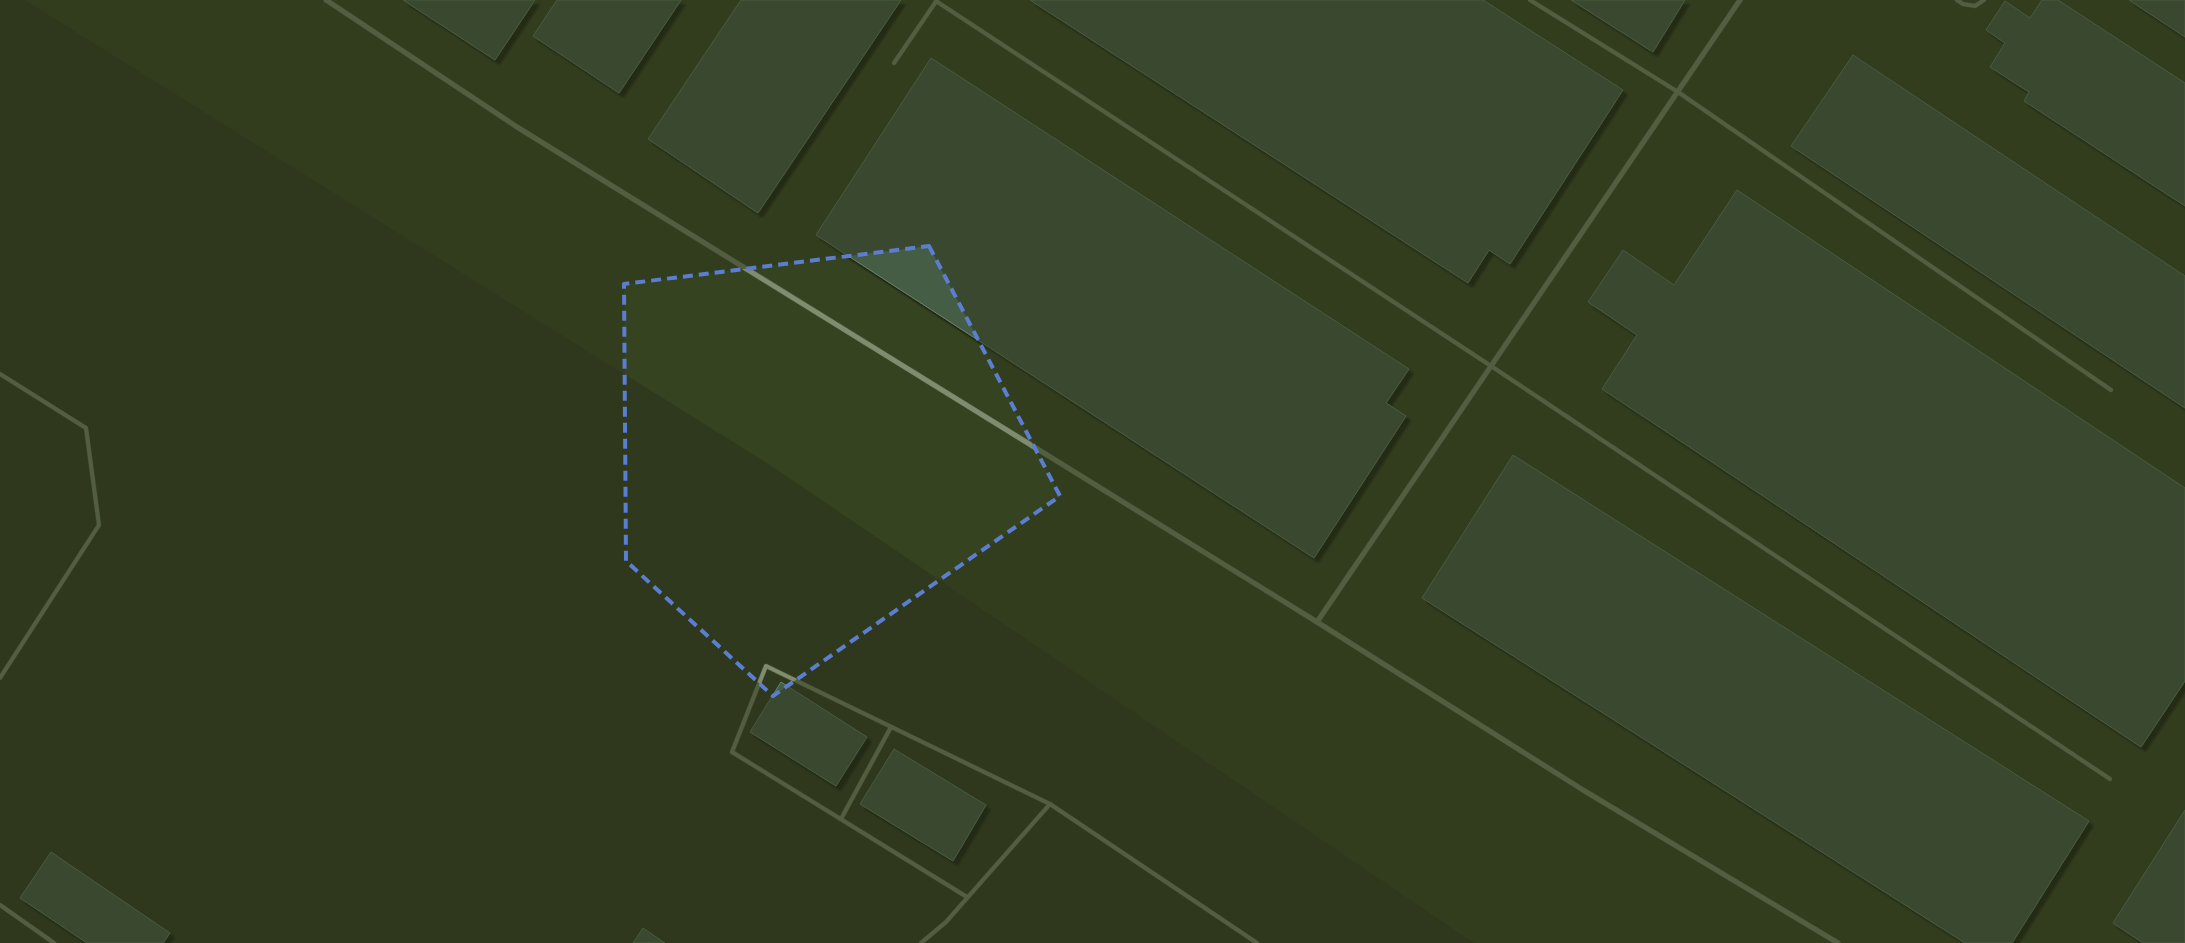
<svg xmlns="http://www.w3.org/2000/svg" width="2185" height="943" viewBox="0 0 2185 943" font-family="Figtree,sans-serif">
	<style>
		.built { fill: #364320 }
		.building { fill: #445c44; stroke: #6a836a; filter: url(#shadow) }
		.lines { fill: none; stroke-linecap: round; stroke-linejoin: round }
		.service-casing { stroke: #4b533b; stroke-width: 5 }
		.minor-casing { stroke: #4b533b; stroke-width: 6 }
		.service { stroke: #7f8c6d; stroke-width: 4 }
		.minor { stroke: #7f8c6d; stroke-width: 5 }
		.marked { fill: none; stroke: #5b7ed1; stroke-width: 4; stroke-dasharray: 10 6; stroke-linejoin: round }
	</style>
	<defs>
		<filter id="shadow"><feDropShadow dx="4.5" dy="4.5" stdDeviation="1" flood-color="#0009"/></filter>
	</defs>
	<rect width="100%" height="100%" fill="#2f391d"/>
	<polygon class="built" points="25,0 2185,0 2185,943 1474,943 767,463"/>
	<g class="building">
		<polygon points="403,0 535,0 495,60"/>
		<polygon points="557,0 681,0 619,93 533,36"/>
		<polygon points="741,0 901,0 758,213 648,139"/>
		<polygon points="1030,0 1483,0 1623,90 1510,264 1489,250 1468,283"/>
		<polygon points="1571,0 1685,0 1653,52"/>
		<polygon points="2042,0 2058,0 2185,83 2185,206 2024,101 2029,92 1990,67 2005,43 1986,30 2005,1 2030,18"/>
		<polygon points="2129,0 2185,0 2185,37"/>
		<polygon points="1853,55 2185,276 2185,408 1791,146"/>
		<polygon points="931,58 1409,369 1386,403 1406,416 1314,558 816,235"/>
		<polygon points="1737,190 2185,488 2185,681 2141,747 1602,389 1637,335 1588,302 1623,250 1674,285"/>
		<polygon points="1513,455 2089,821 2012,943 1965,943 1422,598"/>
		<polygon points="781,682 867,737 836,786 750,732"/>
		<polygon points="894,749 986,805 953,861 860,804"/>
		<polygon points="2185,810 2185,943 2143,943 2113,923"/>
		<polygon points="51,852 170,933 163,943 87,943 20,898"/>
		<polygon points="643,928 665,943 633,943"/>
	</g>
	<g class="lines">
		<g class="service-casing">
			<g id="service">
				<polyline points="1530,0 1678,92 2111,390"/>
				<polyline points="1957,0 1963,4 1975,6 1984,0"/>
				<polyline points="936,1 1491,366 2110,779"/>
				<polyline points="894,63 937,0"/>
				<polyline points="0,374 86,428 99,525 0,678"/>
				<polyline points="841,819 891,727"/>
				<polyline points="967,897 732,752 766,666 1050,804"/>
				<polyline points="0,905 54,943"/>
				<polyline points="921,943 946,922 1050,804 1257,943"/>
			</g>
		</g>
		<g class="minor-casing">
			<g id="minor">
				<polyline points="326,0 517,127 1317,622 1583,790 1838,943"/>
				<polyline points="1317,622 1740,0"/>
			</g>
		</g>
		<use href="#service" class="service"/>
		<use href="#minor" class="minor"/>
	</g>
	<path d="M0 0H2185V943H0ZM929,246L1060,496L773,696L626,561L624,284Z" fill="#2f391d" fill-opacity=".55" fill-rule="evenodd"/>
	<path class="marked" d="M929,246L1060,496L773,696L626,561L624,284Z"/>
</svg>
